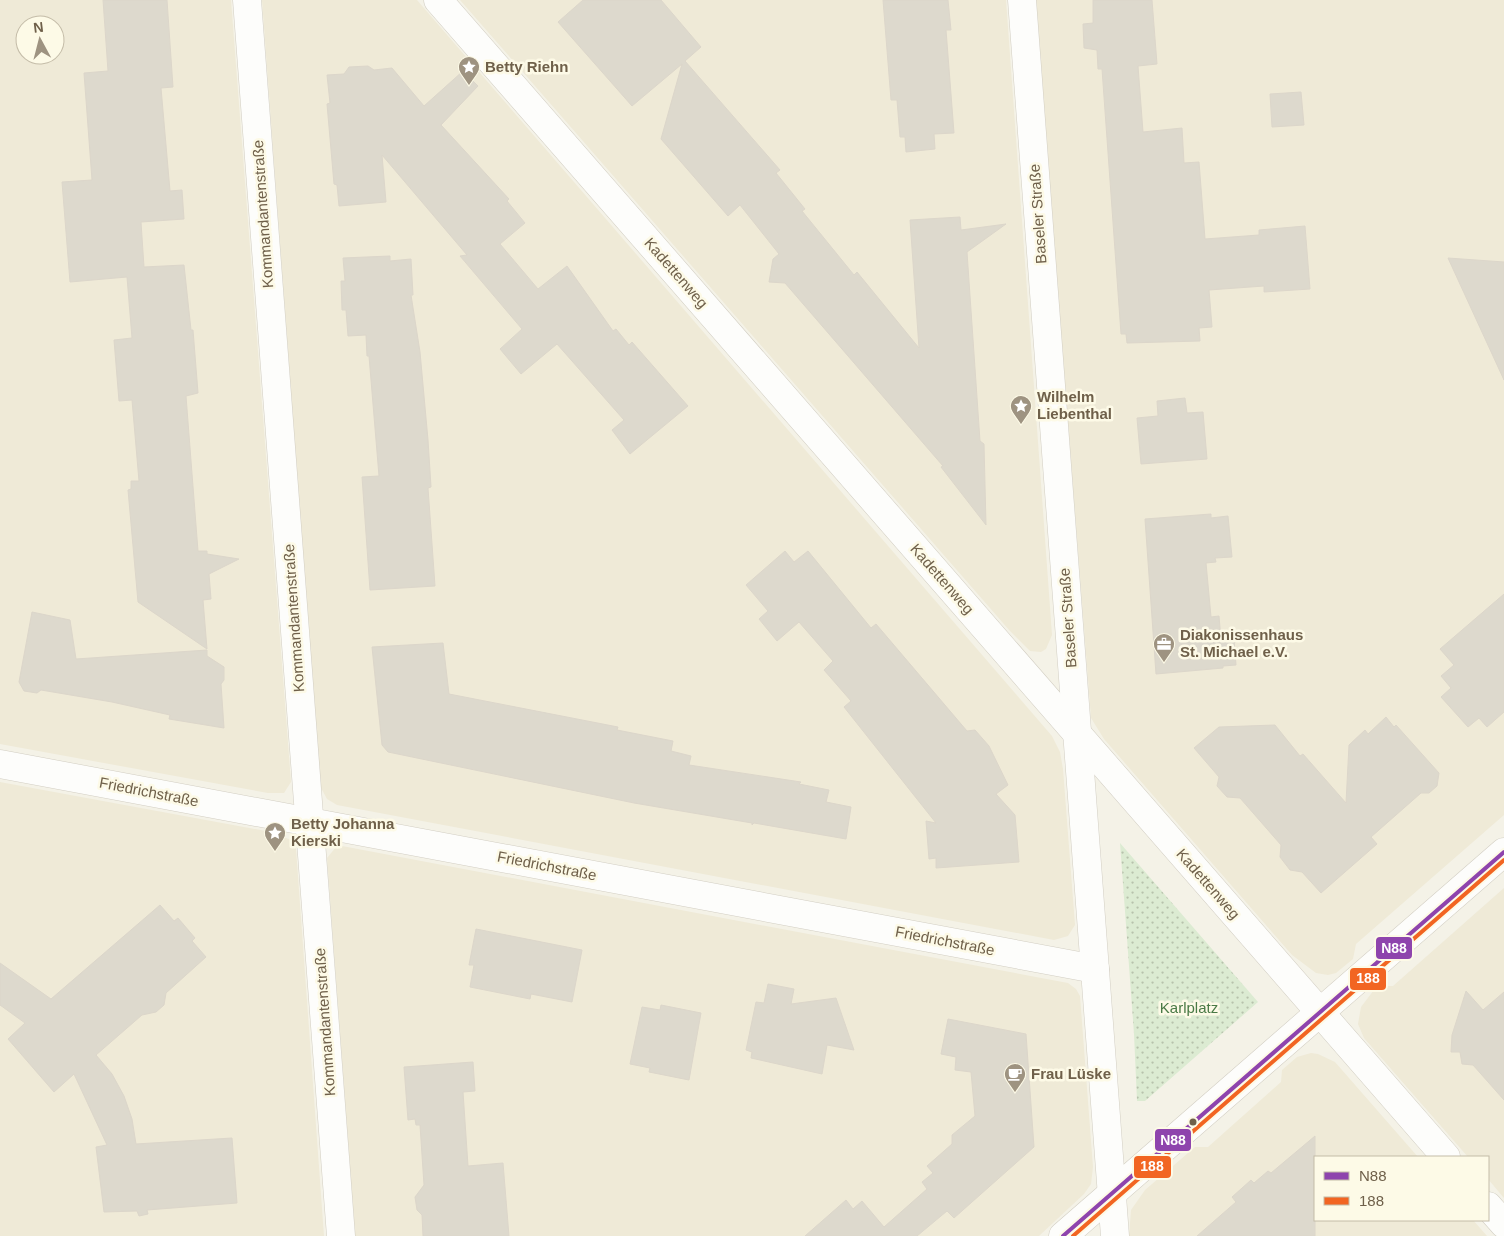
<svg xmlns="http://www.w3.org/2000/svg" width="1504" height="1236" viewBox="0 0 1504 1236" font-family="Arial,sans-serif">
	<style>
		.residential { fill: #efead7; fill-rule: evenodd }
		.green { fill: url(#green-dots) }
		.building { fill: #ddd9cd; stroke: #dcd6ca }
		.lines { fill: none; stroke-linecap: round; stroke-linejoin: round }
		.minor-casing { stroke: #d2cec3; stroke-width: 29 }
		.minor { stroke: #fdfdfb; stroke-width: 28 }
		.bus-1-casing { stroke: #fdfae7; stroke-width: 8 }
		.bus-2-casing { stroke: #fdfae7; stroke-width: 8 }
		.bus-1 { stroke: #8e44ad; stroke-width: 4 }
		.bus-2 { stroke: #f26522; stroke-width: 4 }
		.bus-dot { fill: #6f604a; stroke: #fdfae7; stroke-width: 2 }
		.labels { text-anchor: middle; stroke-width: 5; stroke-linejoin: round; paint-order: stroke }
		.poi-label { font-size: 15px; font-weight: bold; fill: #6f604a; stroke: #fdfae7; text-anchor: start }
		.street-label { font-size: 15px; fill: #6f604a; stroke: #fdfae7 }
		.park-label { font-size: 15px; fill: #4a7a46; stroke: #fdfae7 }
		.line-badge { stroke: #fdfae7; stroke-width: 2 }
		.badge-label { font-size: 14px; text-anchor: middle; font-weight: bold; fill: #fff }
	</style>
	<defs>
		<pattern id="green-dots" width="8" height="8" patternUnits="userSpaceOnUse" patternTransform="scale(1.25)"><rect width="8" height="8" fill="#dcebd2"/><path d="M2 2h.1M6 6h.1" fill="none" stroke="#b7c2ac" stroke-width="1.8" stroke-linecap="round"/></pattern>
	</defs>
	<rect width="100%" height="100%" fill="#f4f2e7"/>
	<g class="residential">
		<path d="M0,0H231L291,782L284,793H268L0,744ZM25,25H55V55H25Z"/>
		<polygon points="262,0 417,0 1052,736 1060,752 1063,769 1075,925 1068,936 1054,940 337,805 327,799 320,786"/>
		<polygon points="460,0 1006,0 1052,635 1046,649 1041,652 1030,651 1010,631"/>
		<polygon points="1035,0 1504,0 1504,815 1356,944 1353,959 1336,973 1328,975 1316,973 1292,955 1104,739 1091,718"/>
		<polygon points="0,782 271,832 291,840 296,849 324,1236 0,1236"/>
		<polygon points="342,846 1068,983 1076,989 1080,996 1093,1167 1091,1184 1084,1194 1039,1236 355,1236 327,858 336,847"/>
		<polygon points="1504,888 1504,1198 1488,1179 1488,1157 1468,1157 1364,1038 1358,1024 1361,1007 1377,986 1393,986"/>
		<polygon points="1311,1053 1318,1054 1335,1062 1418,1157 1315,1157 1315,1220 1473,1220 1487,1236 1129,1236 1131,1210 1145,1190 1195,1147 1208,1147 1281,1082 1282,1070 1297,1057"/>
	</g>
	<polygon class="green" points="1120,843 1258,1002 1145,1101 1137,1101 1134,1034"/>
	<g class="building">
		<polygon points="103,0 167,0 173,87 161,88 170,191 182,190 184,219 141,222 144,267 184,265 191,330 193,330 198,393 186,396 198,551 207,551 207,554 239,559 209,574 211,599 203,600 207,649 138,602 128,490 131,489 131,481 139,481 132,400 119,401 114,340 132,338 127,277 70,282 62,182 92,180 84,73 108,71"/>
		<polygon points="583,0 661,0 701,47 685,61 780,170 776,173 805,209 802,211 854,275 857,272 919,348 910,220 960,217 961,230 1006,224 967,252 980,441 984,444 986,525 941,467 943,466 785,283 769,282 773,259 779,254 740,205 728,216 661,139 682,64 632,106 558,22"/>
		<polygon points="883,0 948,0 951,30 946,30 954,133 934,134 935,149 906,152 905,137 900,137 897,100 891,100"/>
		<polygon points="1093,0 1152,0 1157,64 1138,66 1143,132 1182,128 1184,163 1199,162 1205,239 1259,235 1259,230 1305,226 1310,289 1264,292 1264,286 1209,290 1212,327 1199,328 1200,341 1127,343 1126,334 1121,334 1102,69 1098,69 1097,50 1084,48 1083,24 1093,23"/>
		<polygon points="368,66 374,70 392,68 424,106 463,71 478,86 441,125 509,199 507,201 525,223 500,244 538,289 567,266 613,331 616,329 629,345 632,342 688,406 630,454 612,430 624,420 557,344 521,374 500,349 522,329 460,256 467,255 382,155 386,202 339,206 337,185 334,184 327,104 330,103 327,75 344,74 349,67"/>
		<polygon points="1301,92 1304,125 1272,127 1270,94"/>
		<polygon points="390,256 390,261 411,259 413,295 411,295 420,352 428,440 431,487 428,488 435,586 370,590 362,477 379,476 369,356 367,356 366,335 348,336 346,310 342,310 341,281 345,281 343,258"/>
		<polygon points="1448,258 1504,262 1504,380"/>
		<polygon points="1185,398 1187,413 1203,412 1207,459 1141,464 1137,418 1158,416 1157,401"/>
		<polygon points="1211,514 1211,518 1228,516 1232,557 1215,558 1216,562 1206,563 1211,617 1219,616 1221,640 1234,639 1236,665 1223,666 1223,668 1156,674 1145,519"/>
		<polygon points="785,551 794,562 808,551 871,628 876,624 967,731 975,730 989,746 1008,785 996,794 1015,815 1019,862 936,868 936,858 929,859 926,821 936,823 844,707 851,701 824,670 833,661 799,622 777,641 759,619 768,611 746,585"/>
		<polygon points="1504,594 1504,712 1487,727 1479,718 1468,727 1441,697 1451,688 1441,676 1454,665 1440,649"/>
		<polygon points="32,612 70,620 76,659 207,650 207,656 224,667 224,680 221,684 224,728 169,719 170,715 112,702 41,690 37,693 24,691 19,682"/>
		<polygon points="443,643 449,694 618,727 617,730 673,741 671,751 691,756 689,765 801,782 799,784 829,790 826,802 851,807 846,839 754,823 752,825 752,823 634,803 388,752 382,745 372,647"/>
		<polygon points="1386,717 1394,727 1396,725 1439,773 1437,786 1429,793 1421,793 1371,837 1377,844 1321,893 1302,872 1290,870 1280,857 1281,845 1240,798 1227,797 1217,786 1219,777 1194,748 1219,727 1275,725 1300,756 1303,754 1346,803 1349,745 1365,730 1368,734"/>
		<polygon points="160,905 174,921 178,918 195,938 192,941 206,957 166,993 164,1005 156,1012 142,1015 96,1055 112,1074 124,1096 132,1119 136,1144 232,1138 237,1203 147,1210 148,1214 139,1216 137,1211 104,1212 96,1147 107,1145 74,1074 54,1092 8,1039 25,1023 0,1005 0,963 51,999"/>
		<polygon points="476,929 582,950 572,1002 531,994 530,999 470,987 474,965 469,965"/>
		<polygon points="768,984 794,989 791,1004 836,998 854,1050 827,1045 822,1074 751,1058 752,1052 746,1050 756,1002 764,1003"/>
		<polygon points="1466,991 1483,1010 1504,992 1504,1100 1473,1065 1462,1064 1460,1052 1451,1052 1452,1035"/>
		<polygon points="661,1005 701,1013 689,1080 649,1072 650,1068 630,1064 642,1007 660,1010"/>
		<polygon points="948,1019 1026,1034 1034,1147 954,1218 947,1211 917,1236 805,1236 846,1200 853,1209 862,1201 884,1227 927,1189 922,1182 933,1173 927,1166 952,1144 952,1135 975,1116 971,1072 955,1070 956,1057 941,1054"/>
		<polygon points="473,1062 475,1091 463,1092 468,1166 503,1163 509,1236 423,1236 422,1215 417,1210 415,1197 424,1185 420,1125 416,1125 415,1119 408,1120 404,1067"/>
		<polygon points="1315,1136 1315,1236 1197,1236 1236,1202 1232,1197 1251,1180 1254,1183 1268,1171 1271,1173"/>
	</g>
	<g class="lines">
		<g class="minor-casing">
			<g id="minor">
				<polyline points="247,0 341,1236"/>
				<polyline points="438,0 1446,1157"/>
				<polyline points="1022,0 1115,1236"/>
				<polyline points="0,764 1095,969"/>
				<polyline points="1488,1206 1504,1224"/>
				<polyline points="1063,1236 1504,852"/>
			</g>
		</g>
		<use href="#minor" class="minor"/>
		<g class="bus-1-casing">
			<polyline id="bus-1" points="1063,1236 1504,852"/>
		</g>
		<g class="bus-2-casing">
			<polyline id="bus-2" points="1073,1236 1504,860"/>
		</g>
		<use href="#bus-1" class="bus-1"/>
		<use href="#bus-2" class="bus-2"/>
	</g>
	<defs>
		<g id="sight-pin" transform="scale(1.125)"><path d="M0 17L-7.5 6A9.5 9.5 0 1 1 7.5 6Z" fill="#9e9381" stroke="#fdfae7"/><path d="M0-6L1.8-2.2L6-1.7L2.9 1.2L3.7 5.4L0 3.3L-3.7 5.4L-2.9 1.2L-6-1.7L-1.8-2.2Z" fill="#fff"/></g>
		<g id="office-pin" transform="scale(1.125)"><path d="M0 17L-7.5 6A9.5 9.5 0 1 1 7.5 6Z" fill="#9e9381" stroke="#fdfae7"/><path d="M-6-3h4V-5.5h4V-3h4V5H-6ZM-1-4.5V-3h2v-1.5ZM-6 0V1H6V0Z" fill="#fff"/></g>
		<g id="cafe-pin" transform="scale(1.125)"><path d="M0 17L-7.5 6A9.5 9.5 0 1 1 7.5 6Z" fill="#9e9381" stroke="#fdfae7"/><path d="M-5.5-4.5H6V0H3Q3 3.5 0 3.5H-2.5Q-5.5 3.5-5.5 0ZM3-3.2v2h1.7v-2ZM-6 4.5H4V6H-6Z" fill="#fff"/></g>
	</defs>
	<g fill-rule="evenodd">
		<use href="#sight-pin" x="469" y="67"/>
		<use href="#sight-pin" x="1021" y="406"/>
		<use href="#office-pin" x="1164" y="644"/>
		<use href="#sight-pin" x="275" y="833"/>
		<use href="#cafe-pin" x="1015" y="1074"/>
	</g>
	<circle class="bus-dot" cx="1193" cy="1122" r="4.5"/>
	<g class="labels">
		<g class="poi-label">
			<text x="485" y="72">Betty Riehn</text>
			<text x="1037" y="402">Wilhelm<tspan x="1037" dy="17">Liebenthal</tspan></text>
			<text x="1180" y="640">Diakonissenhaus<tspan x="1180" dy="17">St. Michael e.V.</tspan></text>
			<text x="291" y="829">Betty Johanna<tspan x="291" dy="17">Kierski</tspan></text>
			<text x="1031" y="1079">Frau Lüske</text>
		</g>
		<g class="street-label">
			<text transform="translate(263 214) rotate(-94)" y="5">Kommandantenstraße</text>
			<text transform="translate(1038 214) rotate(-94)" y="5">Baseler Straße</text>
			<text transform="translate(676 273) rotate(49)" y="5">Kadettenweg</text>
			<text transform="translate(942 579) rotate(49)" y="5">Kadettenweg</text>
			<text transform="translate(294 618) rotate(-94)" y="5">Kommandantenstraße</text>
			<text transform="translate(1068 618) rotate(-94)" y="5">Baseler Straße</text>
			<text transform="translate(149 792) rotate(11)" y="5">Friedrichstraße</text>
			<text transform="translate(547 866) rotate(11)" y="5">Friedrichstraße</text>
			<text transform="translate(1208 884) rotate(49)" y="5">Kadettenweg</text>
			<text transform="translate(945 941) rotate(11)" y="5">Friedrichstraße</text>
			<text transform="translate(325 1022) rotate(-94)" y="5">Kommandantenstraße</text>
		</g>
		<g class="park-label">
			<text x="1189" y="1013">Karlplatz</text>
		</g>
	</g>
	<g class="line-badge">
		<rect x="1375" y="936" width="38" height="24" rx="5" fill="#8e44ad"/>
		<rect x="1349" y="967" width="38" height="24" rx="5" fill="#f26522"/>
		<rect x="1154" y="1128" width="38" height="24" rx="5" fill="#8e44ad"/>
		<rect x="1133" y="1155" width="39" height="24" rx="5" fill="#f26522"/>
	</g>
	<g class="badge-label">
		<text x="1394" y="953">N88</text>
		<text x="1368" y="983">188</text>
		<text x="1173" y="1145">N88</text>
		<text x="1152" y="1171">188</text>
	</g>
	<rect x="1314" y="1156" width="175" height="65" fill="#fdfae7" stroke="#c4bca8"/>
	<rect x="1324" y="1172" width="25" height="8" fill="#8e44ad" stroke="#c4bca8"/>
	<text x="1359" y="1181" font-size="15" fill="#6f604a">N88</text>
	<rect x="1324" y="1197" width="25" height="8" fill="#f26522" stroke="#c4bca8"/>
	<text x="1359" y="1206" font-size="15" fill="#6f604a">188</text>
	<g transform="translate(40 40) rotate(353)"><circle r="24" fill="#fdfae7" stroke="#c4bca8"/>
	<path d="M0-4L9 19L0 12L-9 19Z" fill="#9e9381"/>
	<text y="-8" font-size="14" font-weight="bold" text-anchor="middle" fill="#6f604a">N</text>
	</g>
</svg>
